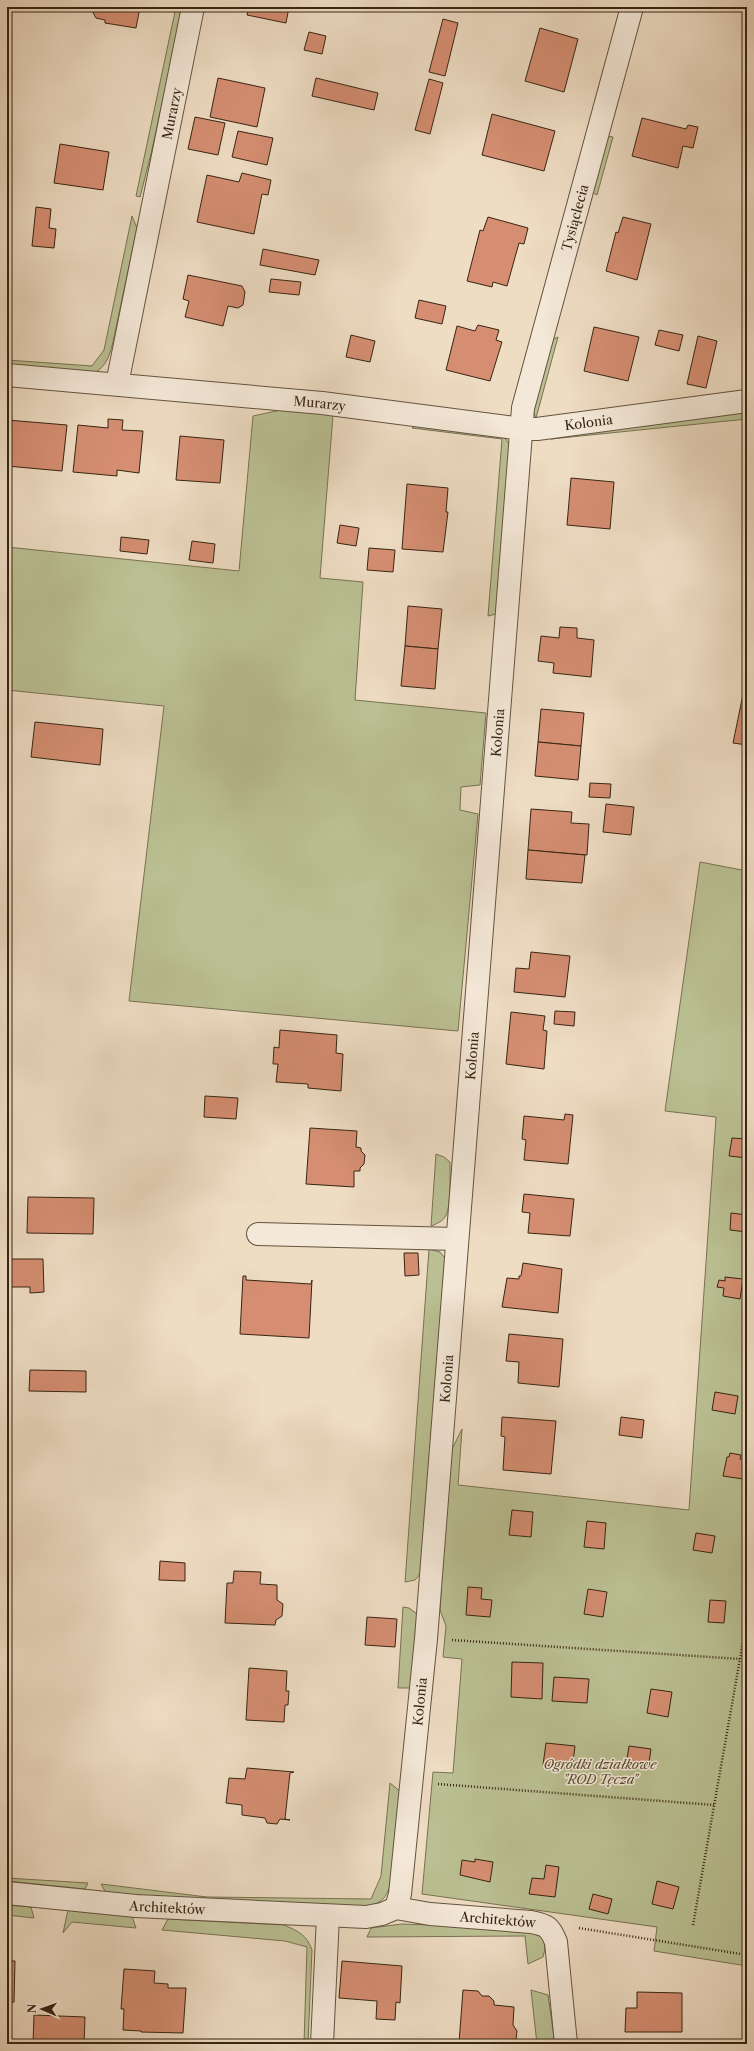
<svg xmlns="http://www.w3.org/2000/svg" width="754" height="2051" viewBox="0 0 754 2051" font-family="'Libre Caslon Text',serif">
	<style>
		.green { fill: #bac093; stroke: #787252 }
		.building { fill: #d58e72; stroke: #372512 }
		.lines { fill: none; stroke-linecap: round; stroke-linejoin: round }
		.minor-casing { stroke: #65533e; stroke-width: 24 }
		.path { stroke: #372512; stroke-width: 2.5; stroke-dasharray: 1 2; stroke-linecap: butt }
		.minor { stroke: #f4e8d8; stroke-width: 22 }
		.labels { text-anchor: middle; stroke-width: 3; stroke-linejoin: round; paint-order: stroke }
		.street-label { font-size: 13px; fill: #372512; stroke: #f4e8d8 }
		.park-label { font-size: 13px; font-style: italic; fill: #584c32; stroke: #f4e8d8 }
	</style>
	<rect width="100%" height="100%" fill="#eedcc3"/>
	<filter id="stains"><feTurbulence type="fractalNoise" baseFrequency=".005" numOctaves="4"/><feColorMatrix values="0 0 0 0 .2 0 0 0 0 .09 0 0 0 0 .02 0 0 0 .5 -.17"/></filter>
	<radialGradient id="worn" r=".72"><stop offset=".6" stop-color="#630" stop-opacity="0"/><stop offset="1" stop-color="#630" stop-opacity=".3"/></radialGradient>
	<g class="green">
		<polygon points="176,7 183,7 151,154 140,197 136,196"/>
		<polygon points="607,136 613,137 597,195 590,191"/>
		<path d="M132,216L137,228L113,342C110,354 107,365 96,372L7,367V360L92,366L104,350Z"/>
		<polygon points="558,337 536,418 533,411 551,340"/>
		<polygon points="281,410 333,415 320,578 363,582 355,700 486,713 480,785 461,787 460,810 478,814 458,1031 129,1001 164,706 7,690 7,547 239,571 253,416"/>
		<polygon points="720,412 747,412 747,419 551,439"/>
		<polygon points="418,425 500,436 506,439 511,448 496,614 488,616 502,439 412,428"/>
		<polygon points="700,862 747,871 747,1966 654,1951 657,1927 422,1894 433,1772 453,1773 462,1659 443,1657 446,1626 440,1610 449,1455 462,1429 458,1485 689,1510 716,1117 665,1111"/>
		<path d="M436,1154L444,1157L450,1162C450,1174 451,1206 446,1215C444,1221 436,1224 431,1226Z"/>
		<polygon points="429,1249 440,1252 445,1258 421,1573 415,1580 405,1582"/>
		<polygon points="403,1607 409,1608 417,1614 411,1688 398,1688"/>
		<path d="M390,1783L401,1792C398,1819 398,1871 387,1893C383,1902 374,1905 365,1907L208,1901L106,1893L101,1884L207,1897L371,1899L381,1876Z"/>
		<polygon points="7,1878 88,1883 85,1889 7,1881"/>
		<polygon points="7,1905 31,1907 34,1918 7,1915"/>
		<polygon points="68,1910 132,1916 136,1928 72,1922 63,1933"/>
		<path d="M168,1919L284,1925C298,1931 307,1935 312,1950L308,2044H304L307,1947L285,1941L162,1930Z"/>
		<polygon points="402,1924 514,1928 539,1935 544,1940 545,1949 543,1957 528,1964 525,1936 367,1937 371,1928"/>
		<polygon points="531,1990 548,1995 555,2044 537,2044"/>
	</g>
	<g class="building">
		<polygon points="90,7 140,7 136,28 105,23 105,20 96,18"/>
		<polygon points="249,7 289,7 286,23 247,15"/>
		<polygon points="443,19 458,23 445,76 429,72"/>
		<polygon points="540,28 578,39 564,92 525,81"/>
		<polygon points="309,32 326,36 322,54 304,50"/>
		<polygon points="218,78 265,88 257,127 210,117"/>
		<polygon points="316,78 378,93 374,110 312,96"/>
		<polygon points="429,79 443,83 430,134 415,130"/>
		<polygon points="492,114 555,131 544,171 482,155"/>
		<polygon points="195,117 225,123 218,155 188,149"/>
		<polygon points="642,118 686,129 688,125 698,127 693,148 683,146 678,168 632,156"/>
		<polygon points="238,131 273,138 267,165 232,157"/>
		<polygon points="60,144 109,152 103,190 54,183"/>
		<polygon points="242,173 271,180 268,195 262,194 254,234 197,222 207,175 239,182"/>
		<polygon points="36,207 51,209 49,228 56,229 54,248 32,246"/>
		<polygon points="488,217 528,228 524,244 519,243 507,286 493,282 492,287 467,281 480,230 483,231"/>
		<polygon points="623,217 651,224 637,280 606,271 616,232 618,233"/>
		<polygon points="263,249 319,260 315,275 260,265"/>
		<polygon points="188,275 242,286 245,292 243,305 238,308 228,306 223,326 185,317 189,301 183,299"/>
		<polygon points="271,279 301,282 299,295 269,292"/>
		<polygon points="419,300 446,306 442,324 415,318"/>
		<polygon points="478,325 499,330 496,340 502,342 490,381 446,370 457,326 475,331"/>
		<polygon points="594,327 639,337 628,381 584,371"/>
		<polygon points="659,330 683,335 679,351 655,345"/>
		<polygon points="351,335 375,341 370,362 346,357"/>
		<polygon points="698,336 717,341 706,388 687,384"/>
		<polygon points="108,419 123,420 122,430 143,431 139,473 117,470 117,476 73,472 78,425 108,428"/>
		<polygon points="7,420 67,425 62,471 7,466"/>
		<polygon points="180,436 224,440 220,483 176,480"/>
		<polygon points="571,478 614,482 610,529 567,525"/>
		<polygon points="407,484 448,488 446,512 448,512 443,552 402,549"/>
		<polygon points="340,525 359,528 356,546 337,543"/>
		<polygon points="121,537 149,540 147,554 120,551"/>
		<polygon points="192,541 215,544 213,563 189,560"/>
		<polygon points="369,548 395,550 393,572 367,570"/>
		<polygon points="408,606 442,609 438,649 405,646"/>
		<polygon points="560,627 577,628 577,638 594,640 591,677 553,673 554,663 538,661 541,636 559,638"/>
		<polygon points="405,646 438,649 435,689 401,686"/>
		<polygon points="747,675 747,745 733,743"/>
		<polygon points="541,709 584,713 581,746 538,742"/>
		<polygon points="35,722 103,729 100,765 31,757"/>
		<polygon points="538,742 581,746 578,780 535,776"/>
		<polygon points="590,783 611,784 610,798 589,797"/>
		<polygon points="606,804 634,807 631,835 603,832"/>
		<polygon points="531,809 572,812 571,823 589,824 587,855 528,850"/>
		<polygon points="747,833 747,855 743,854"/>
		<polygon points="528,850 585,855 582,883 526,879"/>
		<polygon points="531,952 570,956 565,997 514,992 516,968 529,969"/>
		<polygon points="555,1011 575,1012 574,1026 554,1024"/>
		<polygon points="511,1012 545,1016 543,1030 547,1031 544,1069 506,1064"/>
		<polygon points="280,1030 337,1035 336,1053 343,1054 341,1091 308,1088 308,1084 276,1082 278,1064 273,1064 274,1047 279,1048"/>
		<polygon points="205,1096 238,1098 236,1119 204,1117"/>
		<polygon points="565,1114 573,1115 568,1164 524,1160 526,1140 522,1139 524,1116 564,1120"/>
		<polygon points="310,1128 357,1131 356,1147 361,1148 361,1151 365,1155 364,1164 360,1168 360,1171 354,1171 354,1187 306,1184"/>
		<polygon points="732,1138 747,1139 747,1158 729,1156"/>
		<polygon points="524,1194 574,1199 570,1236 528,1233 530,1213 522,1212"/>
		<polygon points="28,1197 94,1198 93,1234 27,1233"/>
		<polygon points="731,1213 747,1215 747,1232 730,1230"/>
		<polygon points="404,1253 418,1253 419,1275 405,1276"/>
		<polygon points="8,1259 43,1259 44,1292 30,1293 30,1287 8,1287"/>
		<polygon points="523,1263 562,1269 558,1313 502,1307 507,1278 519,1279 519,1276 521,1276"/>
		<polygon points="243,1276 246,1276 246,1280 311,1284 312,1280 309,1338 240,1334"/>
		<polygon points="725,1277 743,1279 740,1299 723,1296 724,1288 717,1287 719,1280 725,1281"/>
		<polygon points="509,1334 563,1339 559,1387 518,1383 519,1362 506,1361"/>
		<polygon points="30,1370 86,1371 86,1392 29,1391"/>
		<polygon points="715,1392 738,1396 735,1414 712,1410"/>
		<polygon points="502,1417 556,1421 551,1474 503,1470 505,1437 501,1436"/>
		<polygon points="621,1417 644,1420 642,1438 619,1435"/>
		<polygon points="730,1453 741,1455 740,1459 746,1460 743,1479 723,1476 727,1457 729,1457"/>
		<polygon points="512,1510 533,1512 531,1537 509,1535"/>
		<polygon points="587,1521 606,1523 604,1549 584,1547"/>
		<polygon points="696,1533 715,1536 712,1553 693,1550"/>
		<polygon points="160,1561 185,1563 185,1581 159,1580"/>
		<polygon points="234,1571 261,1572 260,1584 277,1585 277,1600 283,1604 282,1616 276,1620 275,1625 225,1623 227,1583 233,1583"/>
		<polygon points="468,1587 482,1588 481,1599 492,1600 490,1617 466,1615"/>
		<polygon points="588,1589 607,1592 603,1617 584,1614"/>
		<polygon points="710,1600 726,1601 724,1623 708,1622"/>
		<polygon points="367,1617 397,1619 395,1647 365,1645"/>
		<polygon points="512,1662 543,1663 542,1699 511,1697"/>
		<polygon points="249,1668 287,1671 286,1691 289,1691 288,1705 285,1705 284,1722 246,1720"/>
		<polygon points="554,1677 589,1679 587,1703 552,1701"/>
		<polygon points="651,1689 672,1692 668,1717 647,1713"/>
		<polygon points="546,1743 575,1746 572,1769 543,1765"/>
		<polygon points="629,1746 651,1749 648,1769 626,1766"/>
		<polygon points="247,1768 294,1772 290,1773 285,1819 290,1820 280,1819 277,1824 267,1823 265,1818 242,1815 242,1805 226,1803 229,1778 245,1779"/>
		<polygon points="475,1859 493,1862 490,1882 460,1875 462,1860 475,1862"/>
		<polygon points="546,1865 559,1867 555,1897 529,1894 532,1878 544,1879"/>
		<polygon points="657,1881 679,1887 673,1909 652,1904"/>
		<polygon points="593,1894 612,1899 608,1914 589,1909"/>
		<polygon points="7,1961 15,1961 14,2002 7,2003"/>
		<polygon points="342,1961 402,1966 400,2003 396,2002 395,2020 376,2019 377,2001 339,1998"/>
		<polygon points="124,1969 155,1971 154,1983 168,1984 168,1988 186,1988 183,2033 141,2032 141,2031 123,2030 124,2009 121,2009"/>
		<polygon points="463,1990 478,1991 482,1996 489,1996 494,2001 494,2005 514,2007 513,2025 517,2031 516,2039 512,2044 459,2043"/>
		<polygon points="637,1992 682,1993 682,2032 625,2032 626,2008 637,2008"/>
		<polygon points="34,2015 85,2017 84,2044 33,2044"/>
	</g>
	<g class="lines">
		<g class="minor-casing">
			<g id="minor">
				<path id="s1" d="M7,375L322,403L522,429H537L747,401"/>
				<path id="s2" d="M117,384L193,7"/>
				<polyline points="258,1234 457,1239"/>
				<path id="s3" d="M7,1893L136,1906L366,1917L382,1914L396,1908L430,1914L531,1922C547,1925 550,1927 556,1942L566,2044"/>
				<path id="s4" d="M396,1908L400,1894L426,1639L523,408L632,7"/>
				<polyline points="322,2044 328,1916"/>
			</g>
		</g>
		<g class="path">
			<polyline points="452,1640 740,1659"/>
			<polyline points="438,1784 714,1805"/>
			<polyline points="693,1925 747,1619"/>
			<polyline points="579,1928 747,1955"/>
		</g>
		<use href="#minor" class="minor"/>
	</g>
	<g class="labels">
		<g class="street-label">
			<text dy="5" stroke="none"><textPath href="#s2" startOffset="276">Murarzy</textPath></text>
			<text dy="5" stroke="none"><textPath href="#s4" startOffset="1703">Tysiąclecia</textPath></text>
			<text dy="5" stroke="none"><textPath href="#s1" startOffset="314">Murarzy</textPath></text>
			<text dy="5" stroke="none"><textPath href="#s1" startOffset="585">Kolonia</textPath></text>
			<text dy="5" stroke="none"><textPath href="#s4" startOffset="1180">Kolonia</textPath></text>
			<text dy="5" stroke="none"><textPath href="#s4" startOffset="856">Kolonia</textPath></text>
			<text dy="5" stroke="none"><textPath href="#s4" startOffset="532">Kolonia</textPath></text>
			<text dy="5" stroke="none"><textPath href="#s4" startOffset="208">Kolonia</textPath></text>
			<text dy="5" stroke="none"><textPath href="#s3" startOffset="161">Architektów</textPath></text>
			<text dy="5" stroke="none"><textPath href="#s3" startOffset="494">Architektów</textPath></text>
		</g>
		<g class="park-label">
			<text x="600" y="1769">Ogródki działkowe<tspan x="600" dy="15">"ROD Tęcza"</tspan></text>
		</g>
	</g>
	<rect width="754" height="2051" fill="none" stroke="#eedcc3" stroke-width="24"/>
	<rect x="8" y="8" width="738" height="2035" fill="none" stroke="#372512" stroke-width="2"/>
	<rect x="12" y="12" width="730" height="2027" fill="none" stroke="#372512"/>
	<g transform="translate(42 2009) rotate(272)" stroke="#f4e8d8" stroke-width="3" paint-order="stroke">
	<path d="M0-3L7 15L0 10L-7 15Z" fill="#372512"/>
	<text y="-6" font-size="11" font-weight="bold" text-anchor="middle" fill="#372512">N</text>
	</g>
	<rect width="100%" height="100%" filter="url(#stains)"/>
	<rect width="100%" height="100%" fill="url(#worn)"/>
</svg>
